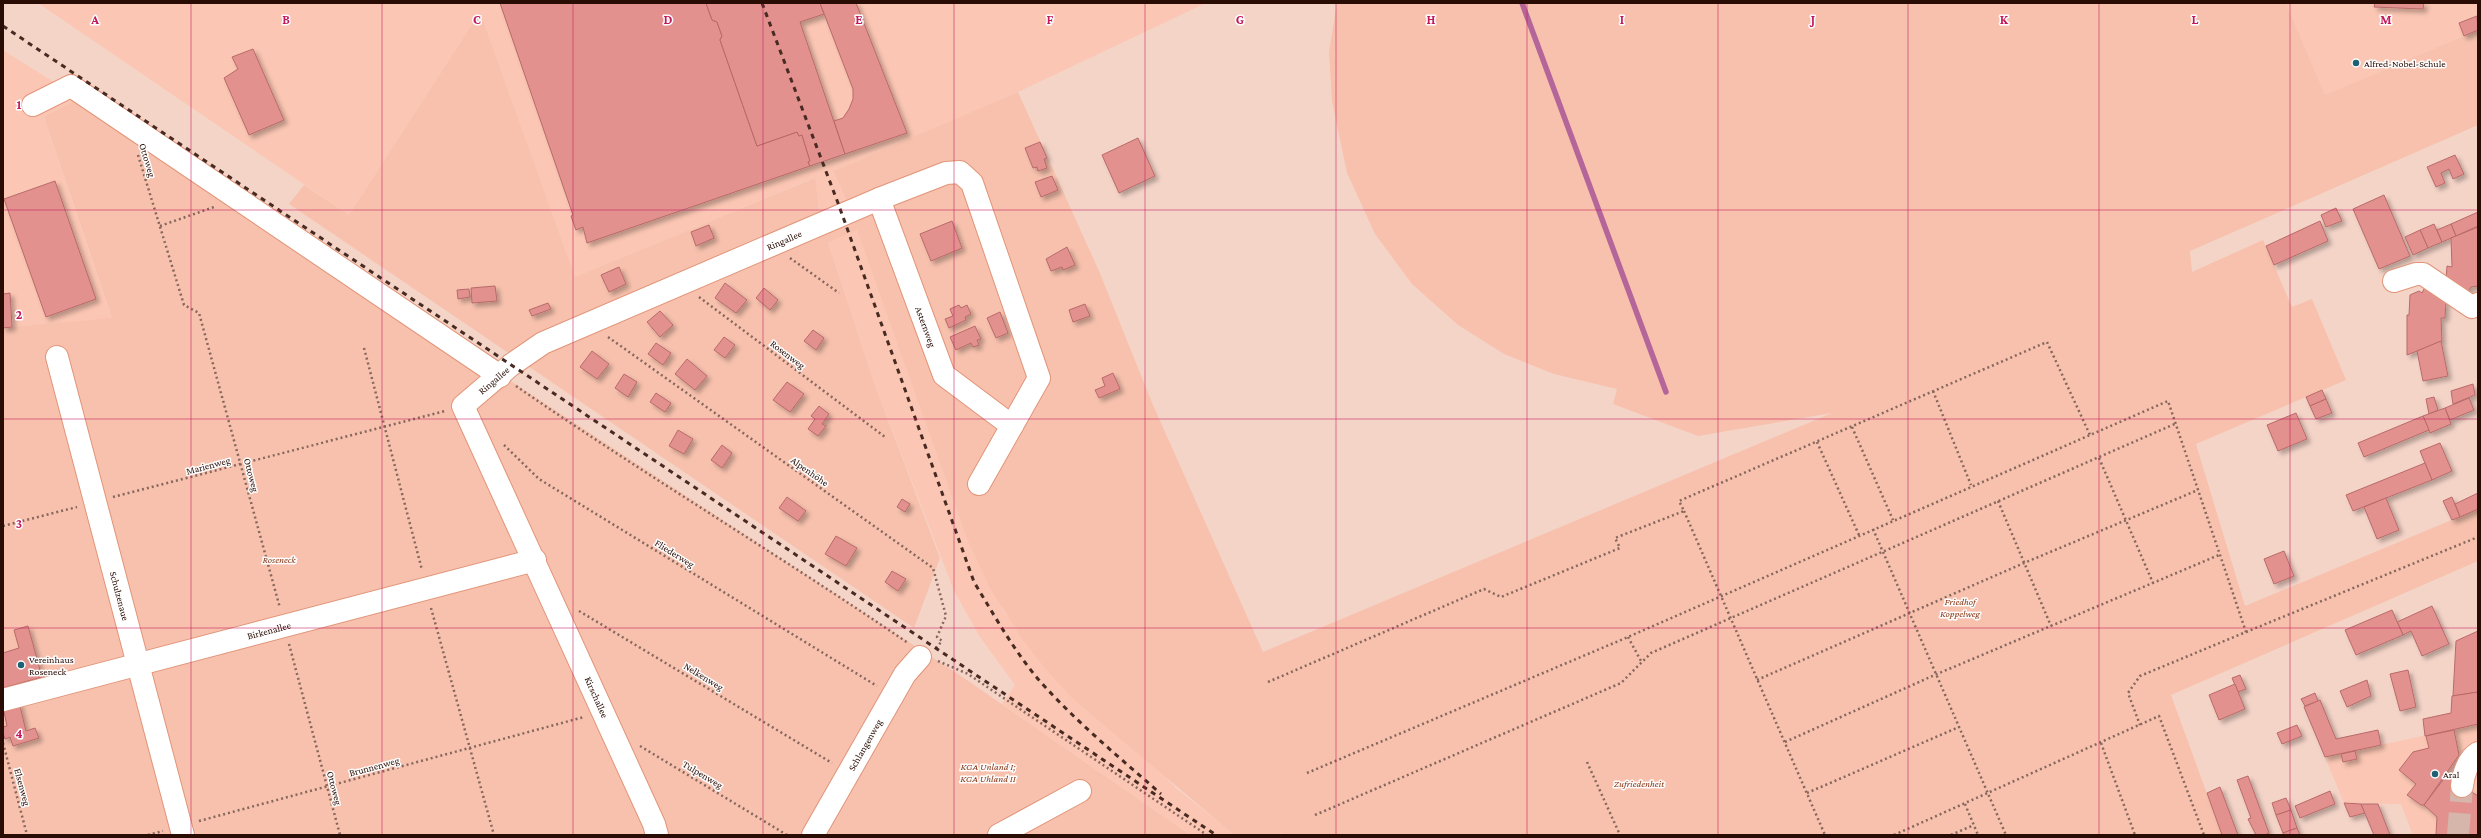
<svg xmlns="http://www.w3.org/2000/svg" width="2481" height="838" viewBox="0 0 2481 838" font-family="'Crimson Pro',serif">
	<style>
		.built { fill: #fbc6b3 }
		.green { fill: #f7c1ad }
		.lines { fill: none; stroke-linecap: round; stroke-linejoin: round }
		.stream { stroke: #b4659a; stroke-width: 5.5 }
		.building { fill: #e3918f; stroke: #b86a69; filter: url(#shadow) }
		.minor-tunnel { stroke: #d6b6ab; stroke-width: 22; stroke-dasharray: 22 11; stroke-linecap: butt }
		.minor-casing { stroke: #e19579; stroke-width: 24 }
		.path { stroke: #86675d; stroke-width: 2.5; stroke-dasharray: 2 3; stroke-linecap: butt }
		.minor { stroke: #fff; stroke-width: 22 }
		.rail { stroke: #472a21; stroke-width: 3; stroke-dasharray: 5 5; stroke-linecap: butt }
		.grid { fill: none; stroke: #c2185b; stroke-width: 1; stroke-opacity: 0.55 }
		.poi-dot { fill: #1e6174; stroke: #fdfdfd; stroke-width: 1.5 }
		.labels { text-anchor: middle; stroke-width: 3; stroke-linejoin: round; paint-order: stroke }
		.poi-label { font-size: 10px; fill: #290d04; stroke: #fdfdfd; text-anchor: start }
		.street-label { font-size: 10px; fill: #290d04; stroke: #fdfdfd }
		.park-label { font-size: 10px; font-style: italic; fill: #893715; stroke: #fdfdfd }
		.grid-label { font-size: 13px; text-anchor: middle; font-weight: bold; fill: #c2185b; stroke: #fdfdfd; stroke-width: 3; stroke-linejoin: round; paint-order: stroke }
	</style>
	<defs>
		<filter id="shadow"><feDropShadow dx="3.5" dy="3.5" stdDeviation="2" flood-color="#0004"/></filter>
	</defs>
	<rect width="100%" height="100%" fill="#f5d4c8"/>
	<g class="built">
		<polygon points="38,3 1206,3 1018,92 835,171 846,199 819,211 814,178 575,277 480,12 349,215"/>
		<polygon points="2286,3 2478,3 2478,30 2325,95"/>
		<polygon points="3,50 79,98 44,118 112,319 3,328"/>
		<polygon points="857,229 967,539 1005,613 1177,789 1235,835 1190,835 1002,704 1015,685 980,637 954,591 874,383 828,241"/>
		<polygon points="2478,724 2478,835 2413,835 2401,804 2344,803 2325,757"/>
	</g>
	<g class="green">
		<polygon points="1337,3 2286,3 2325,95 2478,30 2478,125 2190,251 2192,272 2263,240 2292,307 2312,299 2346,380 2196,444 2245,606 2478,509 2478,561 2171,695 2222,835 1285,835 1281,833 1279,835 1235,835 1226,828 1072,698 1044,667 1023,640 990,588 967,539 857,230 828,242 874,383 940,558 914,628 289,204 304,185 349,215 480,12 575,277 815,178 819,211 846,199 834,171 1018,92 1099,271 1153,405 1263,652 1832,413 1698,436 1613,404 1617,389 1554,374 1504,354 1458,325 1412,284 1375,234 1347,173 1332,101 1329,52"/>
		<polygon points="79,98 967,680 1190,835 3,835 3,328 112,318 44,117"/>
	</g>
	<g class="lines">
		<polyline class="stream" points="1522,3 1666,392"/>
	</g>
	<g class="building">
		<polygon points="500,3 706,3 712,20 717,22 722,36 720,40 757,146 797,132 799,136 802,135 810,161 808,162 810,166 587,243 583,227 576,230 571,216 573,215"/>
		<polygon points="706,3 820,3 824,14 800,22 845,154 810,166 808,162 810,161 802,135 799,136 797,132 757,146 720,40 722,36 717,22 712,20"/>
		<polygon points="820,3 856,3 907,133 845,154 834,121 843,118 849,109 853,99 853,89"/>
		<polygon points="2375,3 2424,3 2423,9 2374,7"/>
		<polygon points="2477,16 2478,30 2464,36 2459,23"/>
		<polygon points="253,49 284,120 249,135 224,78 238,69 232,57"/>
		<polygon points="1138,138 1155,176 1119,193 1102,155"/>
		<polygon points="1040,142 1047,158 1044,159 1047,168 1038,171 1037,167 1033,168 1025,148"/>
		<polygon points="2455,155 2464,174 2453,179 2449,169 2441,173 2445,183 2436,187 2427,167"/>
		<polygon points="1052,176 1058,190 1041,197 1035,182"/>
		<polygon points="55,181 96,299 46,317 4,199"/>
		<polygon points="2384,195 2410,256 2379,269 2353,209"/>
		<polygon points="2336,208 2342,221 2326,227 2321,215"/>
		<polygon points="2478,212 2478,226 2456,236 2451,224"/>
		<polygon points="952,221 962,248 931,261 920,234"/>
		<polygon points="2320,221 2328,241 2274,265 2266,246"/>
		<polygon points="2434,224 2442,242 2428,248 2420,230"/>
		<polygon points="2451,224 2456,236 2442,242 2437,230"/>
		<polygon points="709,225 714,238 696,246 691,232"/>
		<polygon points="2478,227 2478,286 2471,287 2468,292 2446,279 2447,266 2452,267 2451,238"/>
		<polygon points="2420,230 2428,248 2413,255 2405,237"/>
		<polygon points="1067,247 1075,265 1063,270 1062,267 1051,271 1046,259"/>
		<polygon points="619,267 626,284 609,292 601,275"/>
		<polygon points="725,283 747,300 736,313 715,298"/>
		<polygon points="495,286 497,301 472,303 471,288"/>
		<polygon points="2425,287 2446,301 2445,318 2441,318 2442,341 2407,355 2407,315 2409,315 2410,295 2419,291 2422,293"/>
		<polygon points="764,288 778,300 770,310 756,298"/>
		<polygon points="469,289 470,297 458,299 457,290"/>
		<polygon points="10,293 12,327 3,328 3,294"/>
		<polygon points="548,303 551,309 532,316 529,310"/>
		<polygon points="1085,304 1090,316 1073,322 1069,310"/>
		<polygon points="959,305 961,308 967,305 971,314 965,317 966,320 949,328 945,319 953,316 950,309"/>
		<polygon points="660,311 673,325 660,337 647,322"/>
		<polygon points="1000,312 1008,333 996,338 987,318"/>
		<polygon points="975,326 981,339 977,340 979,345 973,347 971,343 956,350 950,337"/>
		<polygon points="813,330 824,338 816,350 804,341"/>
		<polygon points="724,337 735,345 725,358 714,350"/>
		<polygon points="2441,341 2448,376 2423,381 2417,351"/>
		<polygon points="656,343 671,353 663,365 648,354"/>
		<polygon points="592,351 609,364 597,379 580,367"/>
		<polygon points="687,359 707,376 695,390 675,374"/>
		<polygon points="1113,373 1120,389 1099,398 1095,390 1105,386 1102,378"/>
		<polygon points="624,374 637,382 628,397 615,388"/>
		<polygon points="787,382 804,394 790,412 773,400"/>
		<polygon points="2473,384 2475,395 2453,404 2451,391"/>
		<polygon points="2322,390 2326,399 2310,406 2306,397"/>
		<polygon points="656,393 671,403 665,412 650,402"/>
		<polygon points="2434,397 2438,410 2429,414 2426,399"/>
		<polygon points="2469,398 2474,410 2450,420 2445,408"/>
		<polygon points="2326,399 2332,413 2316,419 2310,406"/>
		<polygon points="819,406 829,414 822,424 826,426 818,436 808,429 815,419 811,416"/>
		<polygon points="2445,408 2451,424 2430,433 2423,416"/>
		<polygon points="2296,413 2307,439 2278,451 2267,425"/>
		<polygon points="2423,416 2429,430 2364,457 2358,443"/>
		<polygon points="678,430 693,439 684,454 669,446"/>
		<polygon points="2440,443 2452,471 2432,480 2420,451"/>
		<polygon points="722,445 732,453 722,468 711,460"/>
		<polygon points="2425,463 2432,480 2353,511 2346,495"/>
		<polygon points="2478,493 2478,509 2460,517 2455,504"/>
		<polygon points="787,497 806,511 798,521 779,508"/>
		<polygon points="2452,497 2460,517 2452,520 2443,501"/>
		<polygon points="2386,498 2399,530 2377,539 2364,507"/>
		<polygon points="902,499 910,504 905,512 897,507"/>
		<polygon points="836,536 857,548 846,566 825,554"/>
		<polygon points="2284,551 2294,576 2274,584 2264,559"/>
		<polygon points="892,571 906,579 898,591 885,582"/>
		<polygon points="2432,606 2449,644 2422,656 2411,631 2403,635 2397,622"/>
		<polygon points="2392,610 2403,635 2356,655 2345,630"/>
		<polygon points="28,626 42,677 3,688 3,653 19,648 14,630"/>
		<polygon points="2478,631 2478,692 2453,696 2456,641"/>
		<polygon points="2408,670 2416,707 2400,711 2390,674"/>
		<polygon points="2240,675 2246,689 2238,692 2232,678"/>
		<polygon points="2367,680 2371,696 2347,707 2340,691"/>
		<polygon points="2235,684 2245,709 2219,720 2209,695"/>
		<polygon points="2478,692 2478,724 2425,736 2423,719 2451,713 2452,696"/>
		<polygon points="2315,693 2318,701 2305,706 2301,699"/>
		<polygon points="2320,700 2336,739 2378,730 2381,745 2325,757 2304,707"/>
		<polygon points="19,702 26,731 35,728 39,738 13,746 10,737 5,739 3,733 3,727 7,726 3,707"/>
		<polygon points="2297,725 2302,736 2282,744 2277,733"/>
		<polygon points="2454,730 2459,755 2424,805 2421,805 2407,795 2416,784 2399,770 2413,752 2429,748 2426,736"/>
		<polygon points="2355,751 2357,759 2343,762 2341,754"/>
		<polygon points="2248,776 2269,833 2264,835 2256,835 2248,819 2251,818 2237,780"/>
		<polygon points="2446,776 2478,796 2478,835 2436,835 2437,817 2424,805"/>
		<polygon points="2220,787 2238,835 2222,835 2207,793"/>
		<polygon points="2330,791 2335,804 2300,818 2295,806"/>
		<polygon points="2286,798 2291,810 2276,815 2272,803"/>
		<polygon points="2344,803 2361,804 2365,813 2350,817"/>
		<polygon points="2361,804 2378,804 2390,835 2374,835"/>
		<polygon points="2291,810 2297,828 2283,833 2276,815"/>
		<polygon points="2297,828 2300,835 2283,835 2283,833"/>
	</g>
	<g class="lines">
		<polyline class="minor-tunnel" points="2458,835 2462,786"/>
		<g class="minor-casing">
			<g id="minor">
				<polyline points="33,105 71,86 500,376"/>
				<path id="s1" d="M879,199L944,375L1012,426"/>
				<polyline points="2394,281 2416,274 2423,274 2472,307 2478,304"/>
				<path id="s2" d="M57,357L183,835"/>
				<path id="s3" d="M3,700L535,560"/>
				<path d="M2462,786C2463,775 2468,759 2478,753"/>
				<path id="s4" d="M657,835L654,824L463,406L511,365L543,343L879,199L946,173L960,172L972,183L1039,378L979,484"/>
				<path id="s5" d="M813,835L905,674L920,657"/>
				<polyline points="999,835 1080,791"/>
			</g>
		</g>
		<g class="path">
			<polyline points="138,155 184,305 199,313 280,608"/>
			<polyline points="160,226 214,207"/>
			<polyline points="790,258 839,293"/>
			<polyline points="699,297 885,437"/>
			<polyline points="608,337 933,568 946,616 937,637 942,641 936,648"/>
			<polyline points="364,348 422,570"/>
			<path d="M516,386C645,475 779,555 908,643"/>
			<polyline points="1933,391 1971,485"/>
			<polyline points="1852,427 1893,520"/>
			<polyline points="1817,442 1859,535"/>
			<polyline points="504,445 539,479 877,686"/>
			<polyline points="2099,458 2153,583"/>
			<polyline points="113,497 445,411"/>
			<polyline points="1998,501 2051,626"/>
			<polyline points="1684,511 1825,835"/>
			<polyline points="3,526 77,507"/>
			<polyline points="1873,529 2006,835"/>
			<polyline points="431,608 494,835"/>
			<polyline points="579,611 832,763"/>
			<polyline points="2246,632 2478,537"/>
			<polyline points="1628,637 1641,661"/>
			<polyline points="289,644 340,835"/>
			<polyline points="938,661 968,674 1207,835"/>
			<polyline points="1757,680 2024,563 2198,490"/>
			<polyline points="1268,682 1484,589 1501,597 1620,548 1615,538 1684,511 1679,501 2047,342 2090,435"/>
			<polyline points="1785,742 1937,674 2219,555"/>
			<polyline points="3,743 27,835"/>
			<polyline points="2101,743 2135,835"/>
			<polyline points="640,746 787,835"/>
			<polyline points="1587,762 1620,835"/>
			<polyline points="1307,773 1628,637 2168,401 2246,632 2140,676 2128,693 2140,725"/>
			<polyline points="1807,793 1959,727"/>
			<polyline points="1965,804 1978,835"/>
			<polyline points="1315,815 1621,683 1651,653 2177,423"/>
			<polyline points="199,821 584,717"/>
			<polyline points="148,835 163,831"/>
			<polyline points="1894,835 2159,716 2204,835"/>
			<polyline points="1951,835 1974,825"/>
		</g>
		<use href="#minor" class="minor"/>
		<g class="rail">
			<path d="M762,3L838,203L974,582C994,615 1013,649 1038,679C1075,721 1119,757 1161,794"/>
			<polyline points="3,26 1216,835"/>
		</g>
	</g>
	<path class="grid" d="M191,3V835M382,3V835M573,3V835M763,3V835M954,3V835M1145,3V835M1336,3V835M1527,3V835M1718,3V835M1908,3V835M2099,3V835M2290,3V835M3,210H2478M3,419H2478M3,628H2478"/>
	<g class="poi-dot">
		<circle cx="2356" cy="63" r="4"/>
		<circle cx="21" cy="665" r="4"/>
		<circle cx="2435" cy="774" r="4"/>
	</g>
	<g class="labels">
		<g class="poi-label">
			<text x="2364" y="67">Alfred-Nobel-Schule</text>
			<text x="29" y="663">Vereinhaus<tspan x="29" dy="12">Roseneck</tspan></text>
			<text x="2443" y="778">Aral</text>
		</g>
		<g class="street-label">
			<text transform="translate(148 160) rotate(73)" y="4">Ottoweg</text>
			<text dy="4" stroke="none"><textPath href="#s4" startOffset="835">Ringallee</textPath></text>
			<text dy="4" stroke="none"><textPath href="#s1" startOffset="136">Asternweg</textPath></text>
			<text transform="translate(788 354) rotate(37)" y="4">Rosenweg</text>
			<text dy="4" stroke="none"><textPath href="#s4" startOffset="511">Ringallee</textPath></text>
			<text transform="translate(208 465) rotate(-15)" y="4">Marienweg</text>
			<text transform="translate(810 471) rotate(35)" y="4">Alpenhöhe</text>
			<text transform="translate(252 475) rotate(75)" y="4">Ottoweg</text>
			<text transform="translate(675 553) rotate(32)" y="4">Fliederweg</text>
			<text dy="4" stroke="none"><textPath href="#s2" startOffset="247">Schulzenaue</textPath></text>
			<text dy="4" stroke="none"><textPath href="#s3" startOffset="275">Birkenallee</textPath></text>
			<text transform="translate(704 676) rotate(31)" y="4">Nelkenweg</text>
			<text transform="translate(597 697) rotate(66)" y="4">Kirschallee</text>
			<text dy="4" stroke="none"><textPath href="#s5" startOffset="104">Schlangenweg</textPath></text>
			<text transform="translate(374 766) rotate(-15)" y="4">Brunnenweg</text>
			<text transform="translate(703 774) rotate(31)" y="4">Tulpenweg</text>
			<text transform="translate(23 787) rotate(75)" y="4">Elsenweg</text>
			<text transform="translate(335 788) rotate(75)" y="4">Ottoweg</text>
		</g>
		<g class="park-label">
			<text x="279" y="563">Roseneck</text>
			<text x="1960" y="605">Friedhof<tspan x="1960" dy="12">Koppelweg</tspan></text>
			<text x="988" y="770">KGA Unland I;<tspan x="988" dy="12">KGA Uhland II</tspan></text>
			<text x="1639" y="787">Zufriedenheit</text>
		</g>
	</g>
	<g class="grid-label">
		<text x="95" y="24">A</text>
		<text x="286" y="24">B</text>
		<text x="477" y="24">C</text>
		<text x="668" y="24">D</text>
		<text x="859" y="24">E</text>
		<text x="1050" y="24">F</text>
		<text x="1240" y="24">G</text>
		<text x="1431" y="24">H</text>
		<text x="1622" y="24">I</text>
		<text x="1813" y="24">J</text>
		<text x="2004" y="24">K</text>
		<text x="2195" y="24">L</text>
		<text x="2386" y="24">M</text>
		<text x="19" y="109">1</text>
		<text x="19" y="319">2</text>
		<text x="19" y="528">3</text>
		<text x="19" y="738">4</text>
	</g>
	<rect width="2481" height="838" fill="none" stroke="#290d04" stroke-width="8"/>
</svg>
